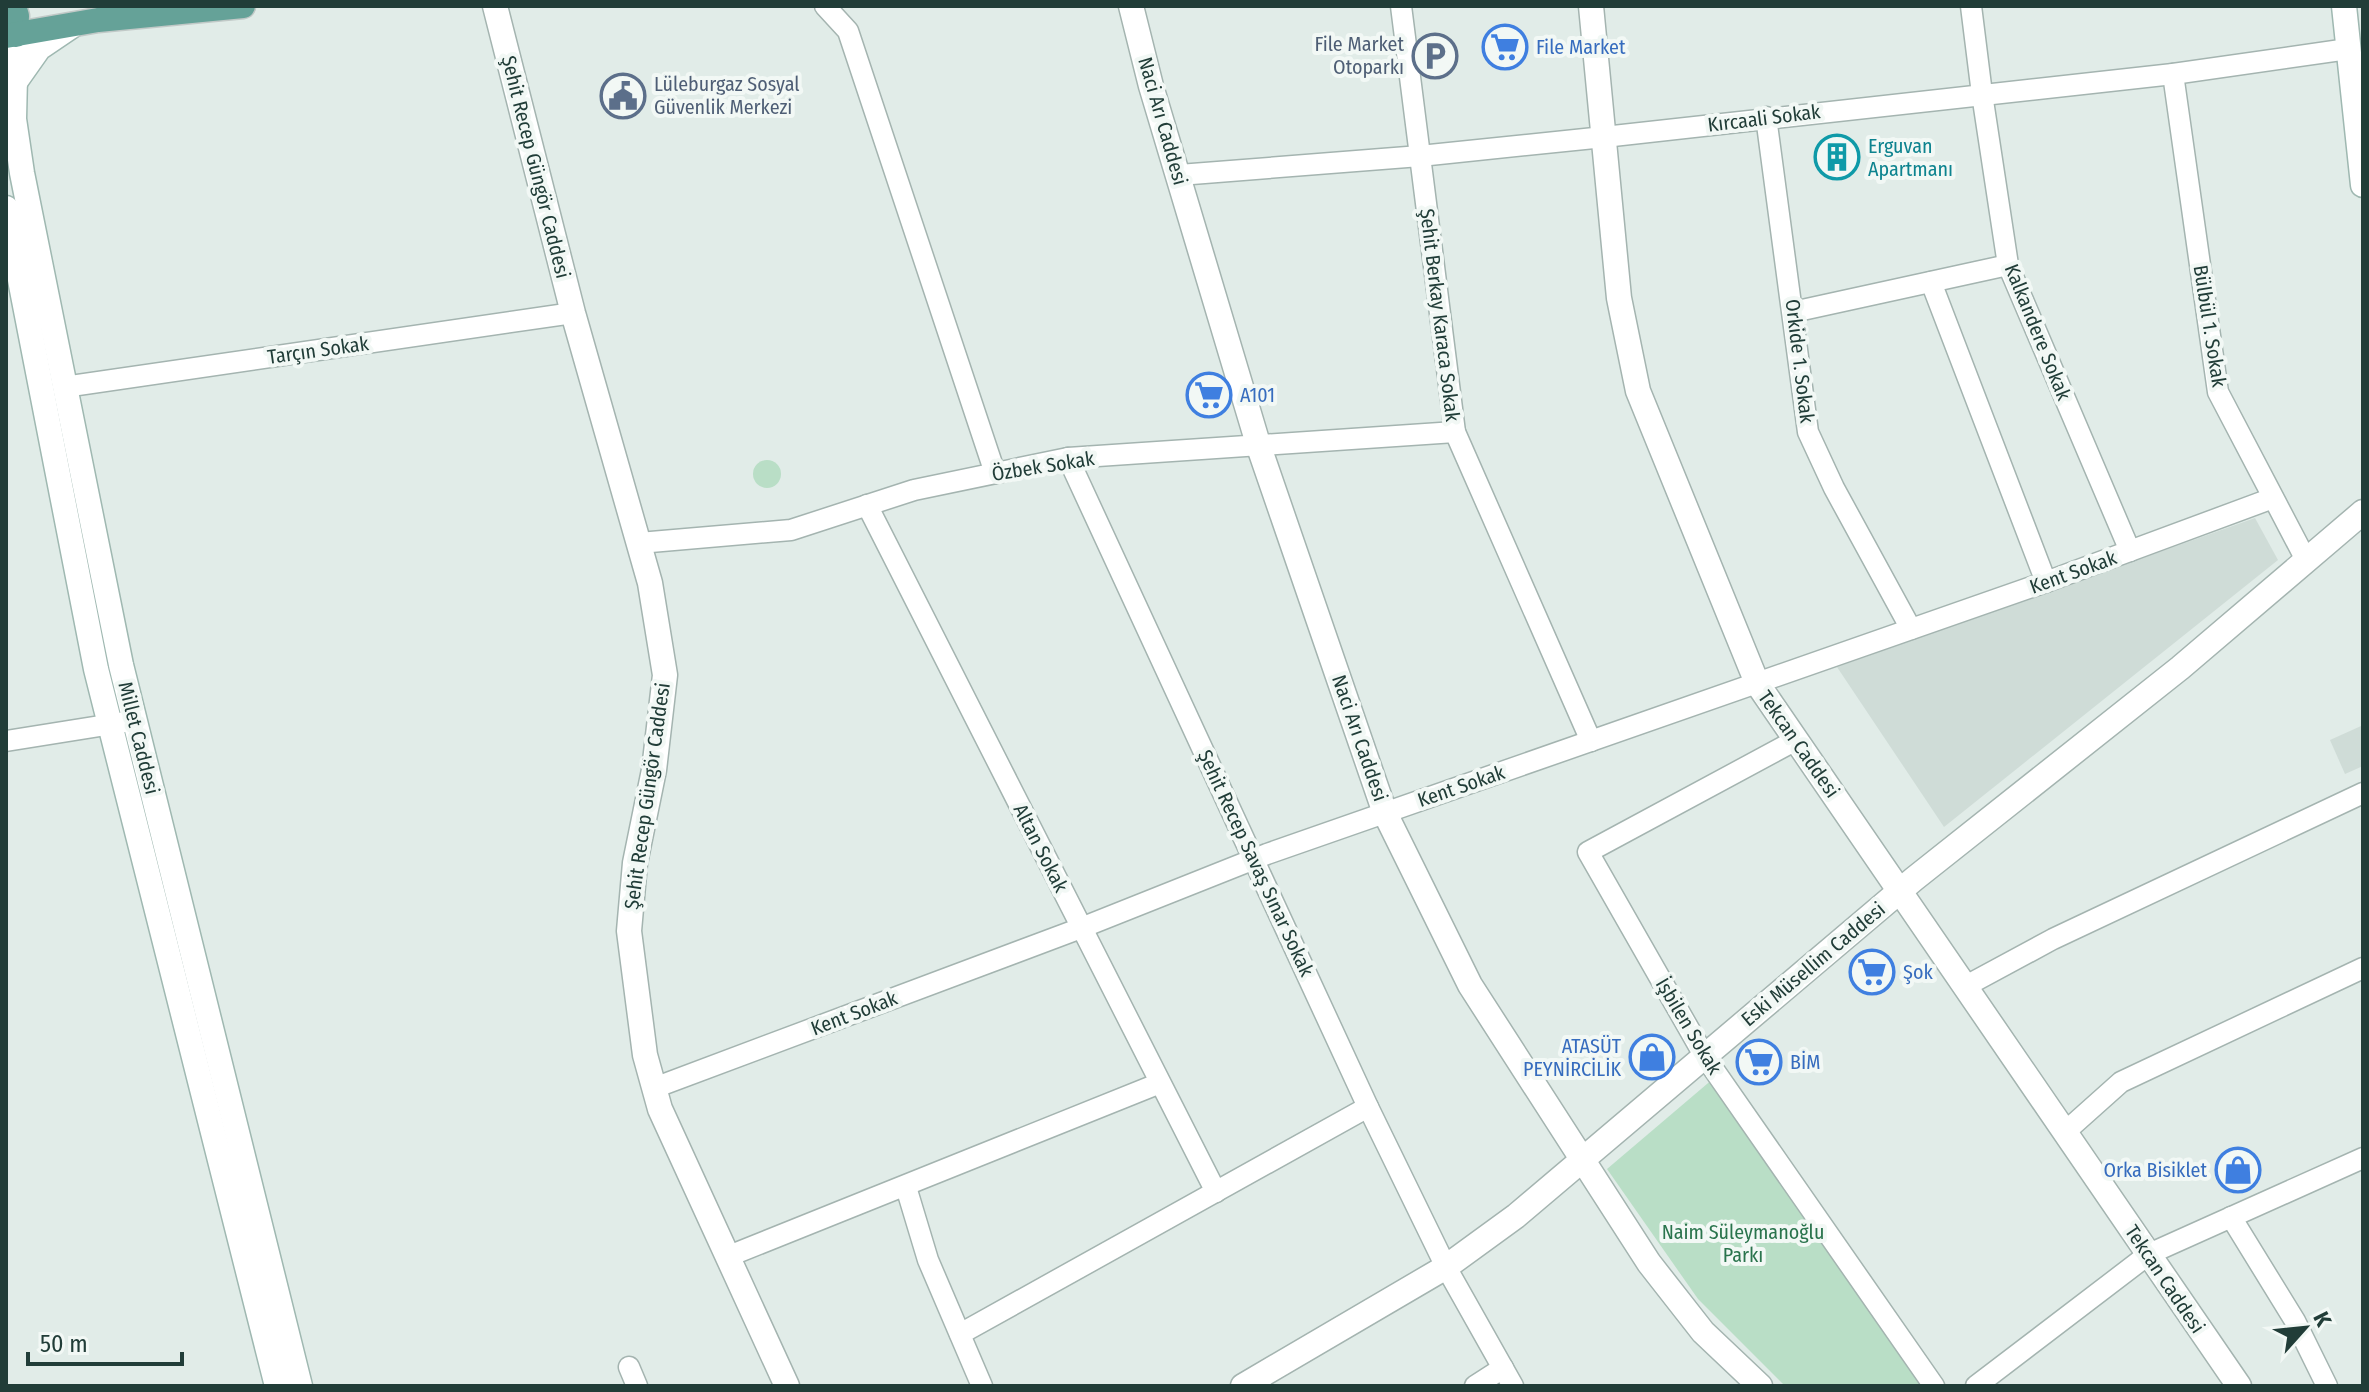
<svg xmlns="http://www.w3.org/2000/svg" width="2369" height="1392" viewBox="0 0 2369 1392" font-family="'Fira Sans Condensed',sans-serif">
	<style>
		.built { fill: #cfdcd7 }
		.green { fill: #b9dec6 }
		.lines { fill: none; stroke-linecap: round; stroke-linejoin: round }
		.minor-casing { stroke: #a4b4b0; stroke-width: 23 }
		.tertiary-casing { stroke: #a4b4b0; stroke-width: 27 }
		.secondary-casing { stroke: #9fb8b1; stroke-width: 27 }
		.primary-casing { stroke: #c1c9c7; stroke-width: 27 }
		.minor { stroke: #fff; stroke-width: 20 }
		.tertiary { stroke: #fff; stroke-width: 24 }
		.secondary { stroke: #fff; stroke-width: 24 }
		.primary { stroke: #65a298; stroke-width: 24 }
		.labels { text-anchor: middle; stroke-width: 8; stroke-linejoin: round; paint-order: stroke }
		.service-label { font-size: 20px; fill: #4e5e75; stroke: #f2f8f5; text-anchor: end }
		.shop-label { font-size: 20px; fill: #366cbe; stroke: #f2f8f5; text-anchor: start }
		.street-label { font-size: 20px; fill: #213d38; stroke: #f2f8f5 }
		.culture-label { font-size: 20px; fill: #0d838f; stroke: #f2f8f5; text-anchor: start }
		.park-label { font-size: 20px; fill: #2a744d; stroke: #f2f8f5 }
	</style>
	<rect width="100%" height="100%" fill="#e1ece8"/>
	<g class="built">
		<polygon points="2255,518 2278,560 1944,827 1837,667"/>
		<polygon points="2361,726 2363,766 2345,774 2330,740"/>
	</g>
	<g class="green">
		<circle cx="767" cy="474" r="14"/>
		<polygon points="1714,1078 1927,1386 1785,1386 1698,1299 1607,1169"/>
	</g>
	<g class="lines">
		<g class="minor-casing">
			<g id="minor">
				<polyline points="825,6 848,31 995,473"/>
				<polyline points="1401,6 1455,432 1591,741"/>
				<polyline points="1971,6 1982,94 2008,265 2130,551"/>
				<polyline points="2173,74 2218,392 2306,560"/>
				<polyline points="1766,117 1808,432 1834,488 1911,629"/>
				<polyline points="1179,175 1420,156 1604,137 2173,74 2348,49"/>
				<polyline points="1931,282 2046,582"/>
				<polyline points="1793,312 2008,265"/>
				<polyline points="64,387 573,313"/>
				<polyline points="1068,458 1368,1107 1446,1267 1513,1386"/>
				<polyline points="867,505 1216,1192"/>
				<polyline points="639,543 791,530 914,490 1068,458 1455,432"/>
				<polyline points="1796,740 1588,852 1705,1057 1934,1386"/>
				<polyline points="6,741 125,722"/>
				<polyline points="1964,987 2053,939 2363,793"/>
				<polyline points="654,1088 1081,928 1267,854 2046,582 2273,498"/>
				<polyline points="2065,1132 2121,1082 2363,968"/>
				<polyline points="906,1187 928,1260 982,1386"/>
				<polyline points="2231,1217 2295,1321 2327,1386"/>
				<polyline points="729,1256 1160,1083"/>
				<polyline points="960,1334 1368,1107"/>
				<polyline points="629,1367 637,1386"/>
				<polyline points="1475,1386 1503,1368"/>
				<polyline points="1976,1386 2149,1254 2363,1158"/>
			</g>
		</g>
		<g class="tertiary-casing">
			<g id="tertiary">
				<polyline points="495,6 573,313 650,583 665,675 654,770 635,863 629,931 645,1055 660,1109 787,1386"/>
				<polyline points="1131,6 1151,86 1259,447 1385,813 1470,985 1649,1263 1703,1332 1760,1386"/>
				<polyline points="1591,6 1619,298 1638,391 1757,683 2239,1386"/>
				<polyline points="1243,1386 1446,1267 1516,1216 1914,879 2180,668 2363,512"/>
			</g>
		</g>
		<g class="secondary-casing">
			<g id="secondary">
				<polyline points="2344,6 2363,185"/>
				<polyline points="16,35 14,119 22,173 121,665 300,1386"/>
				<polyline points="15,82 39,48 73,25"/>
				<polyline points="6,208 96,669 277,1386"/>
			</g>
		</g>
		<g class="primary-casing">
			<g id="primary">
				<polyline points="14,6 17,16 16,35"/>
				<polyline points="6,36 98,20 243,6"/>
			</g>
		</g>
		<use href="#minor" class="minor"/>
		<use href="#tertiary" class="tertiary"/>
		<use href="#secondary" class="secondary"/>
		<use href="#primary" class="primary"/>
	</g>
	<defs>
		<g id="supermarket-ring" transform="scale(2.3)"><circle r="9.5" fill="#f2f8f5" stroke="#3f7fe0" stroke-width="1.5"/><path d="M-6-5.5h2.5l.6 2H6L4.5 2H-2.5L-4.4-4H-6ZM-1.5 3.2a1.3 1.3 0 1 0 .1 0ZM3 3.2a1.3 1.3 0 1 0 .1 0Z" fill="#3f7fe0"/></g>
		<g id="parking-ring" transform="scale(2.3)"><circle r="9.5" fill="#f2f8f5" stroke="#5c6f8a" stroke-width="1.5"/><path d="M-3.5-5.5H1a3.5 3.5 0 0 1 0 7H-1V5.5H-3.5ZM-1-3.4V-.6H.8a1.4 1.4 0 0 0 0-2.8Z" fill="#5c6f8a"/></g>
		<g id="civic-ring" transform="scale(2.3)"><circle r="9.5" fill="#f2f8f5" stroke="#5c6f8a" stroke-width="1.5"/><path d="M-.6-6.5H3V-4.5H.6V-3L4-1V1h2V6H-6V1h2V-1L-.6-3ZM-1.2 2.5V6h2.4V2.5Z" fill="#5c6f8a"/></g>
		<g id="building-ring" transform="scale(2.3)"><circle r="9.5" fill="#f2f8f5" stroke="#0f9aa8" stroke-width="1.5"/><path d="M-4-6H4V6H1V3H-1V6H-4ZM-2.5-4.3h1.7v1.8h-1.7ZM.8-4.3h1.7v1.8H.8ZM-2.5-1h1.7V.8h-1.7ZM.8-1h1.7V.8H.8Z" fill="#0f9aa8"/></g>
		<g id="shop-ring" transform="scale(2.3)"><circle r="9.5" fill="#f2f8f5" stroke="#3f7fe0" stroke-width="1.5"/><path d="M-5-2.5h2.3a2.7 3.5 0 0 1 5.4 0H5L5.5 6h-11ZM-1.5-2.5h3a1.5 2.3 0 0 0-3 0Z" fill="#3f7fe0"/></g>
	</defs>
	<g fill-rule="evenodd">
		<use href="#supermarket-ring" x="1505" y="47"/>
		<use href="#parking-ring" x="1435" y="56"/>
		<use href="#civic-ring" x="623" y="96"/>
		<use href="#building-ring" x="1837" y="157"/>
		<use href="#supermarket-ring" x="1209" y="395"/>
		<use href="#supermarket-ring" x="1872" y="972"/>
		<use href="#shop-ring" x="1652" y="1057"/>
		<use href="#supermarket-ring" x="1759" y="1062"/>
		<use href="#shop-ring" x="2238" y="1170"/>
	</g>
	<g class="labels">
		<g class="service-label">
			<text x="1404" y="51">File Market<tspan x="1404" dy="23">Otoparkı</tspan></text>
			<text x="654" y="91" text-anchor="start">Lüleburgaz Sosyal<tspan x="654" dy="23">Güvenlik Merkezi</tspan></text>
		</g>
		<g class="shop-label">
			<text x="1536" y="54">File Market</text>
			<text x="1240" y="402">A101</text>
			<text x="1903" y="979">Şok</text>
			<text x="1621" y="1053" text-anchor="end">ATASÜT<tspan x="1621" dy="23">PEYNİRCİLİK</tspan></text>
			<text x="1790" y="1069">BİM</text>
			<text x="2207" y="1177" text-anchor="end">Orka Bisiklet</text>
		</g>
		<g class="street-label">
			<text transform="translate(1764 118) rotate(-7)" y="7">Kırcaali Sokak</text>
			<text transform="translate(1163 121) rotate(74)" y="7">Naci Arı Caddesi</text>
			<text transform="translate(536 167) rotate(76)" y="7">Şehit Recep Güngör Caddesi</text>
			<text transform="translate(1440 315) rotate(83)" y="7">Şehit Berkay Karaca Sokak</text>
			<text transform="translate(2210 326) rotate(81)" y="7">Bülbül 1. Sokak</text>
			<text transform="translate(2038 332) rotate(68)" y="7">Kalkandere Sokak</text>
			<text transform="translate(318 350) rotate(-8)" y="7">Tarçın Sokak</text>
			<text transform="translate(1800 361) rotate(83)" y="7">Orkide 1. Sokak</text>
			<text transform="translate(1043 466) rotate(-9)" y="7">Özbek Sokak</text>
			<text transform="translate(2073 572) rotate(-20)" y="7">Kent Sokak</text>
			<text transform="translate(139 738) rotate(76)" y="7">Millet Caddesi</text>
			<text transform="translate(1360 738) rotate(71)" y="7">Naci Arı Caddesi</text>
			<text transform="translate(1799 744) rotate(55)" y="7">Tekcan Caddesi</text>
			<text transform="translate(1461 786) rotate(-19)" y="7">Kent Sokak</text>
			<text transform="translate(647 796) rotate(-82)" y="7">Şehit Recep Güngör Caddesi</text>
			<text transform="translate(1041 848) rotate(63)" y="7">Altan Sokak</text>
			<text transform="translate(1256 863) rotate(65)" y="7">Şehit Recep Savaş Sınar Sokak</text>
			<text transform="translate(1813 964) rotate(-40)" y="7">Eski Müsellim Caddesi</text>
			<text transform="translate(854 1013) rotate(-21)" y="7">Kent Sokak</text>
			<text transform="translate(1689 1026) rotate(59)" y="7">İşbilen Sokak</text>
			<text transform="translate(2165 1279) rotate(56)" y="7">Tekcan Caddesi</text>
		</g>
		<g class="culture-label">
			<text x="1868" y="153">Erguvan<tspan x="1868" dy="23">Apartmanı</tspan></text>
		</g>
		<g class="park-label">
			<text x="1743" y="1239">Naim Süleymanoğlu<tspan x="1743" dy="23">Parkı</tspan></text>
		</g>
	</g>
	<rect width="2369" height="1392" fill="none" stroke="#213d38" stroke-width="16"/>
	<g transform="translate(2305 1328) rotate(63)" stroke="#f2f8f5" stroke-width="6" paint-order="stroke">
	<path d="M0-6L14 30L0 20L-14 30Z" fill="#213d38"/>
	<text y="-12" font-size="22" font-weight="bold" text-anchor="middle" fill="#213d38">K</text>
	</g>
	<path d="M28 1352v12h154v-12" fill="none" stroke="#213d38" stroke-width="4"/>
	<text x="40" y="1352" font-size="24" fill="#213d38" stroke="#f2f8f5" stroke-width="6" paint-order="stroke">50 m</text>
</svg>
